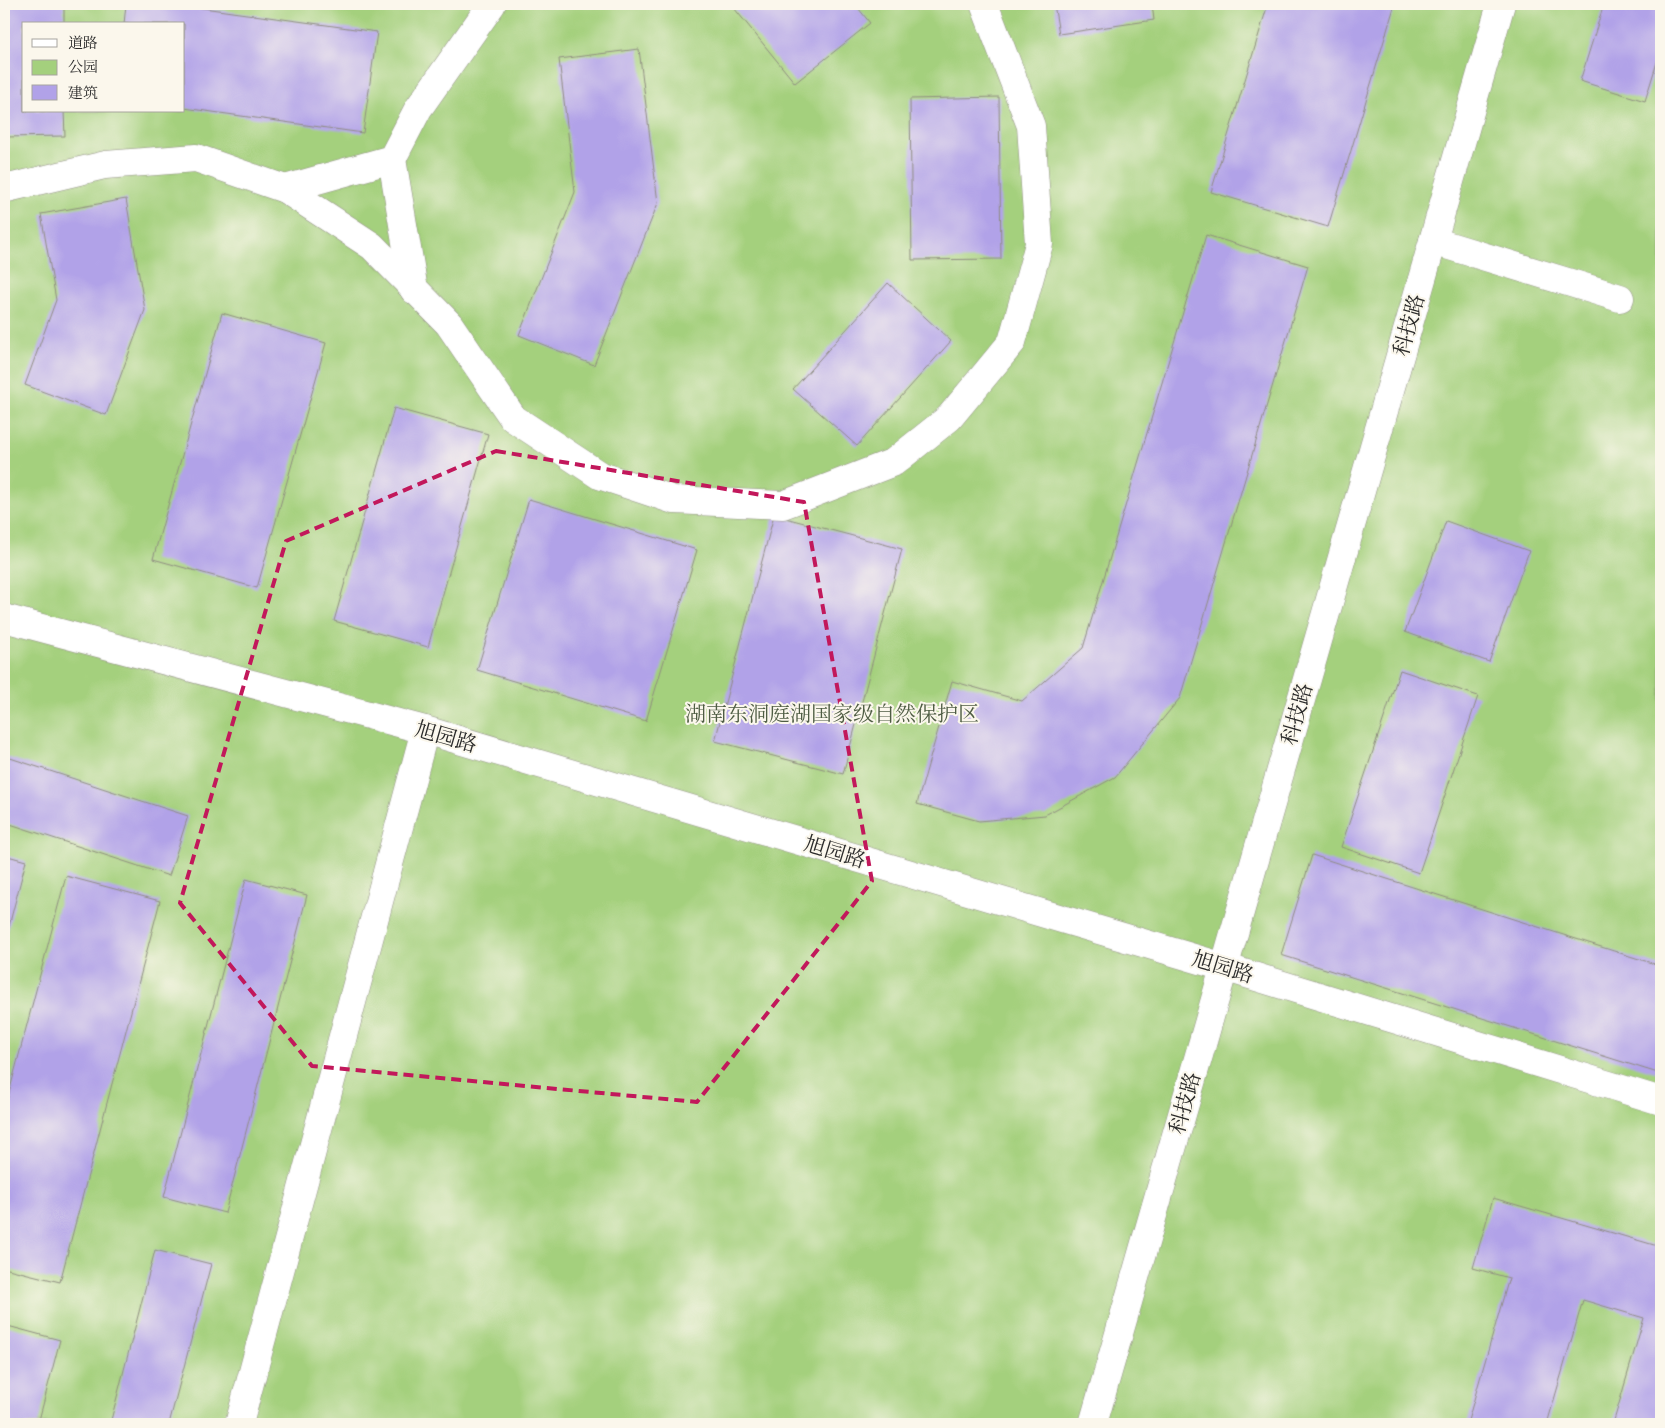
<svg xmlns="http://www.w3.org/2000/svg" width="1665" height="1428" viewBox="0 0 1665 1428" font-family="'IM FELL Double Pica','Noto Serif SC',serif">
	<style>
		.green { fill: #a4d07d; stroke: #687e54; fill-rule: evenodd }
		.building { fill: #b1a2e8 }
		.lines { fill: none; stroke-linecap: round; stroke-linejoin: round }
		.minor-casing { stroke: #8e8c80; stroke-width: 29 }
		.minor { stroke: #fff; stroke-width: 28 }
		.marked { fill: none; stroke: #c2185b; stroke-width: 4; stroke-dasharray: 10 6; stroke-linejoin: round }
		.labels { text-anchor: middle; stroke-width: 4; stroke-linejoin: round; paint-order: stroke }
		.street-label { font-size: 21px; fill: #2b2b2b; stroke: #fbf7ec }
		.park-label { font-size: 21px; fill: #4f5d44; stroke: #fbf7ec }
	</style>
	<rect width="100%" height="100%" fill="#fbf7ec"/>
	<filter id="ink" filterUnits="userSpaceOnUse"><feTurbulence type="fractalNoise" baseFrequency=".02" numOctaves="2"/><feDisplacementMap in="SourceGraphic" scale="10" xChannelSelector="R" yChannelSelector="G"/><feConvolveMatrix kernelMatrix="1 2 1 2 8 2 1 2 1" color-interpolation-filters="sRGB"/></filter>
	<filter id="wash" filterUnits="userSpaceOnUse"><feTurbulence type="fractalNoise" baseFrequency=".0096" numOctaves="4" result="noise"/><feDisplacementMap in="SourceGraphic" scale="20" xChannelSelector="R" yChannelSelector="G"/><feGaussianBlur stdDeviation="1.12" result="paint"/><feColorMatrix in="noise" values="0 0 0 0 0 0 0 0 0 0 0 0 0 0 0 0 0 1.4 0 .05"/><feComposite in="paint" operator="in"/></filter>
	<g filter="url(#wash)">
		<rect width="100%" height="100%" fill="#f2ecd5"/>
		<path class="green" d="M4,4H1661V1424H4ZM24,24H184V111H24Z"/>
		<g id="blocks">
			<g class="building">
				<polygon points="4,4 64,4 64,24 24,24 24,111 64,111 65,136 4,137"/>
				<polygon points="126,4 174,4 377,32 363,133 184,108 184,24 124,24"/>
				<polygon points="734,4 855,4 870,23 795,83 734,8"/>
				<polygon points="1054,4 1152,4 1154,20 1059,34"/>
				<polygon points="1268,4 1395,4 1328,227 1211,192"/>
				<polygon points="1604,4 1661,4 1661,49 1645,101 1580,81"/>
				<polygon points="639,49 658,203 594,365 519,335 575,192 559,59"/>
				<polygon points="999,97 1001,259 912,260 910,99"/>
				<polygon points="126,199 145,310 106,415 25,385 56,300 41,214"/>
				<polygon points="1206,235 1308,266 1180,698 1115,777 1045,815 979,821 917,804 952,681 1022,701 1083,648"/>
				<polygon points="888,283 951,341 857,446 793,389"/>
				<polygon points="222,313 326,343 257,588 153,559"/>
				<polygon points="394,408 488,434 428,647 334,621"/>
				<polygon points="529,499 697,550 646,721 477,670"/>
				<polygon points="774,515 902,549 843,774 715,741"/>
				<polygon points="1446,521 1529,551 1489,662 1405,632"/>
				<polygon points="1400,670 1478,696 1419,873 1341,847"/>
				<polygon points="4,756 188,816 169,876 4,822"/>
				<polygon points="4,855 26,861 4,945"/>
				<polygon points="1312,855 1661,966 1661,1074 1281,955"/>
				<polygon points="66,876 160,901 60,1282 4,1268 4,1112"/>
				<polygon points="246,879 307,895 225,1213 164,1197"/>
				<polygon points="1493,1198 1661,1247 1661,1424 1613,1424 1644,1318 1583,1300 1547,1424 1467,1424 1509,1278 1473,1268"/>
				<polygon points="155,1250 211,1264 169,1424 110,1424"/>
				<polygon points="4,1325 60,1340 38,1424 4,1424"/>
			</g>
		</g>
	</g>
	<g filter="url(#ink)">
		<use href="#blocks" fill-opacity="0" stroke="#8e8c80" stroke-width="1"/>
		<g class="lines">
			<g class="minor-casing">
				<g id="minor">
					<polyline points="392,159 414,290"/>
					<polyline points="4,189 105,165 196,158 285,189 372,246 449,324 513,418 599,475 674,500 783,505 894,462 949,418 1012,342 1039,244 1031,126 984,4"/>
					<polyline points="285,189 392,159 418,109 492,4"/>
					<polyline points="1433,241 1620,298"/>
					<polyline points="4,618 425,730 1224,967 1661,1101"/>
					<polyline points="239,1424 425,730"/>
					<polyline points="1093,1424 1501,4"/>
				</g>
			</g>
			<use href="#minor" class="minor"/>
		</g>
	</g>
	<path class="marked" d="M496,451L804,502L872,881L697,1102L312,1066L180,903L286,541Z"/>
	<g class="labels">
		<g class="street-label">
			<text transform="translate(1409 325) rotate(-74)" y="7">科技路</text>
			<text transform="translate(1297 714) rotate(-74)" y="7">科技路</text>
			<text transform="translate(446 737) rotate(16)" y="7">旭园路</text>
			<text transform="translate(835 852) rotate(17)" y="7">旭园路</text>
			<text transform="translate(1223 967) rotate(17)" y="7">旭园路</text>
			<text transform="translate(1185 1103) rotate(-74)" y="7">科技路</text>
		</g>
		<g class="park-label">
			<text x="832" y="721">湖南东洞庭湖国家级自然保护区</text>
		</g>
	</g>
	<rect width="1665" height="1428" fill="none" stroke="#fbf7ec" stroke-width="20"/>
	<rect x="22" y="22" width="162" height="90" fill="#fbf7ec" stroke="#a8a59f"/>
	<rect x="32" y="39" width="25" height="8" fill="#ffffff" stroke="#a8a59f"/>
	<text x="68" y="48" font-size="15" fill="#2b2b2b">道路</text>
	<rect x="32" y="60" width="25" height="15" fill="#a4d07d" stroke="#a8a59f"/>
	<text x="68" y="72" font-size="15" fill="#2b2b2b">公园</text>
	<rect x="32" y="85" width="25" height="15" fill="#b1a2e8" stroke="#a8a59f"/>
	<text x="68" y="98" font-size="15" fill="#2b2b2b">建筑</text>
</svg>
